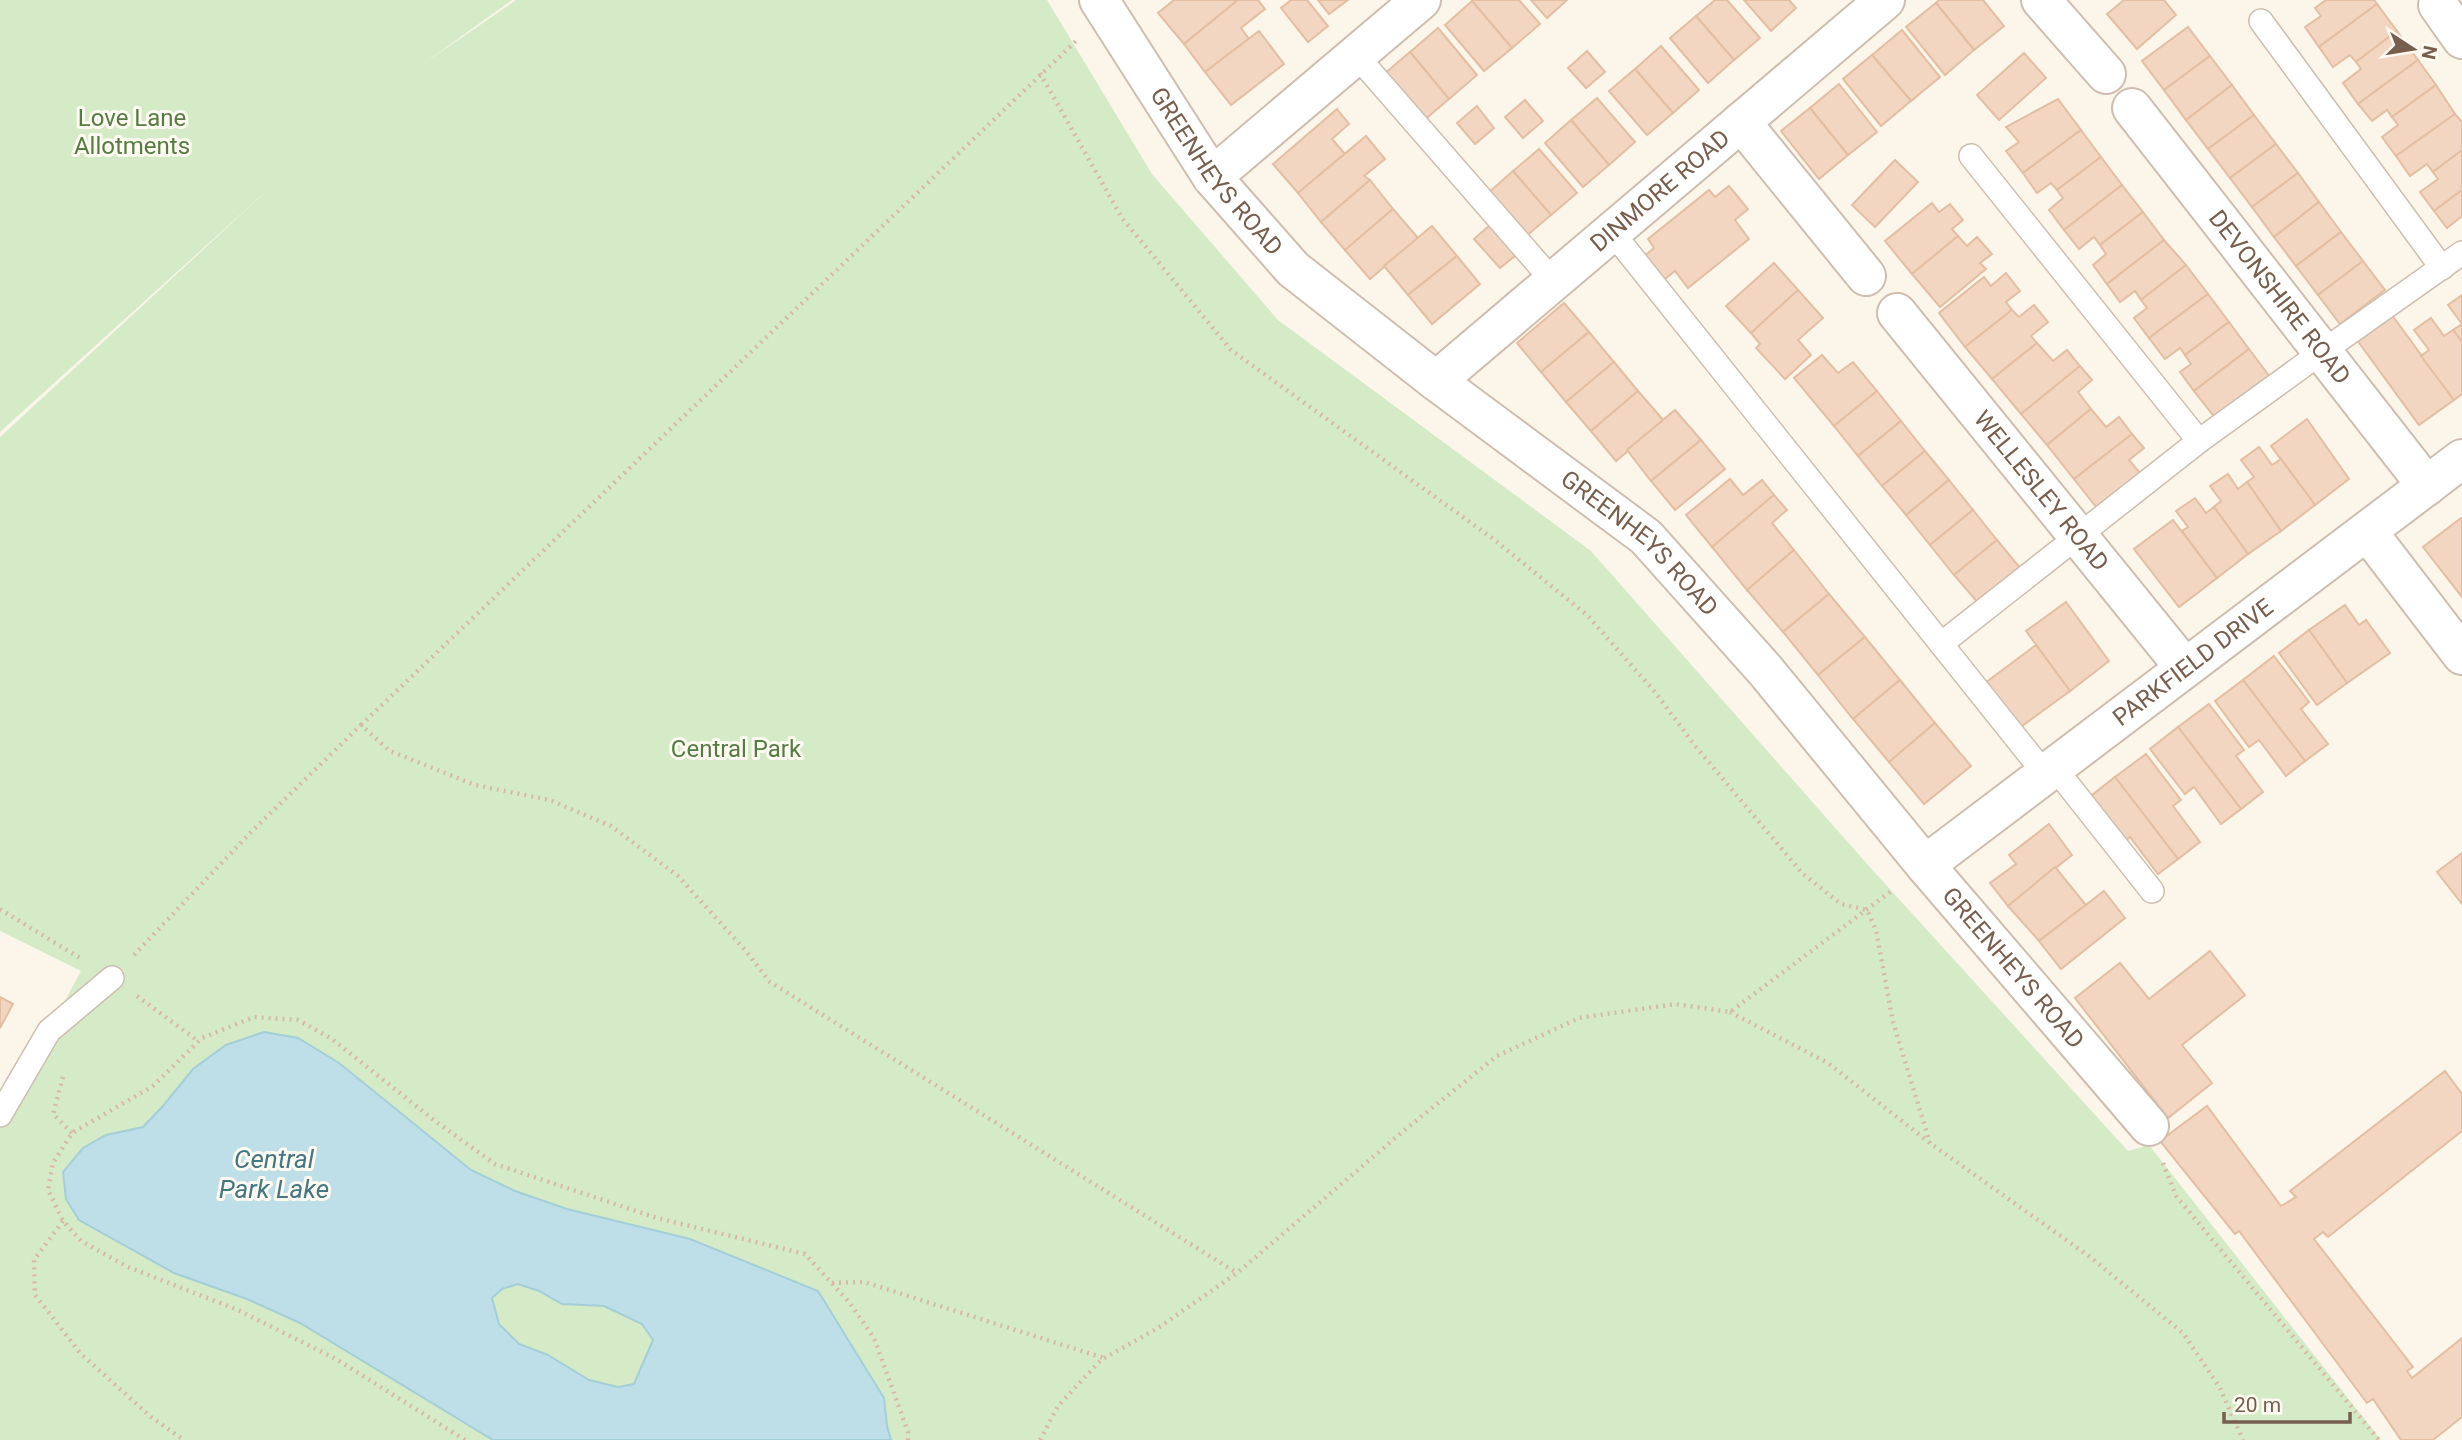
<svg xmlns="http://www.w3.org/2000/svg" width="2462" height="1440" viewBox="0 0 2462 1440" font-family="Roboto,sans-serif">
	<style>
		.green { fill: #d5ebc8 }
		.water { fill: #bedfe7; stroke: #a4ced8; stroke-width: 2; fill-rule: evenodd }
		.building { fill: #f2d6c2; stroke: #e4bea2; stroke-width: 2 }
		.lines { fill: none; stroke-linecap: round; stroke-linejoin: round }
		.service-casing { stroke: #cfbeaf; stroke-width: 26 }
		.minor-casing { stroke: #cfbeaf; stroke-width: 42 }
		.path { stroke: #d7baa4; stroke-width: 4.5; stroke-dasharray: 2 5; stroke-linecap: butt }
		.service { stroke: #fff; stroke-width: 23 }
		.minor { stroke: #fff; stroke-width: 38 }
		.labels { text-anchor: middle; stroke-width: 6; stroke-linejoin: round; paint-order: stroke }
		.park-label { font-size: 24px; fill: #547d44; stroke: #fffaf1 }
		.street-label { font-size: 24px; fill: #785e4d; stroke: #fffaf1 }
		.water-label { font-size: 26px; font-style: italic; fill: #437783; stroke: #fffaf1 }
	</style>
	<rect width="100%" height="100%" fill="#fcf6ea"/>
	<polygon class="green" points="0,0 512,0 423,64 516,0 1047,0 1152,174 1278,320 1591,551 1868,865 2128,1151 2149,1145 2381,1440 0,1440 0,1121 81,971 0,931 0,437 271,187 0,432"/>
	<path class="water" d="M264,1032L298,1038L339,1063L471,1170L515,1191L567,1209L690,1239L818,1291L884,1398L887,1426L891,1440H493L300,1323L247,1299L174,1273L79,1220L66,1199L63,1172L83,1148L106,1135L143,1127L163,1106L193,1069L226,1045ZM518,1284L539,1291L562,1304L604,1306L642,1324L653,1340L634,1384L618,1387L589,1380L548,1355L519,1344L499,1324L492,1298L502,1289Z"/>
	<g class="building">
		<polygon points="1174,0 1238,0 1184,44 1158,13"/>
		<polygon points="1238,0 1258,0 1265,9 1241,28 1249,39 1205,72 1184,44"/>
		<polygon points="1291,0 1307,0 1328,26 1308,42 1281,8"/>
		<polygon points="1318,0 1348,0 1329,14"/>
		<polygon points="1474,0 1519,0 1540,24 1512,48 1472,1"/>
		<polygon points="1531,0 1567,0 1547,18"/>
		<polygon points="1715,0 1727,0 1760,38 1734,60 1696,16"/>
		<polygon points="1744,0 1789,0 1796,8 1771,31"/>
		<polygon points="1939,0 1983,0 2004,26 1974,50 1936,3"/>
		<polygon points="2124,0 2164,0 2176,15 2137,49 2107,14"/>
		<polygon points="2326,0 2374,0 2377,4 2319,47 2305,27 2321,16 2315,8"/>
		<polygon points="1472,1 1512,48 1484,71 1445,25"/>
		<polygon points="1936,3 1974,50 1945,75 1906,27"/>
		<polygon points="2377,4 2397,31 2356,62 2350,55 2333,67 2319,47"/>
		<polygon points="1696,16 1734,60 1708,83 1670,38"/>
		<polygon points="2188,27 2210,56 2164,90 2142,61"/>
		<polygon points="1438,28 1477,75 1449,99 1410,52"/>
		<polygon points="1902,30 1940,77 1911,101 1872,55"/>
		<polygon points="1259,31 1284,64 1231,105 1205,72"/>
		<polygon points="2397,31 2418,60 2358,104 2343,83 2361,69 2356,62"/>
		<polygon points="1661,46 1699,90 1673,113 1635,69"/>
		<polygon points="1587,51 1605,72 1586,88 1568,68"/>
		<polygon points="1410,52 1449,99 1422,122 1383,75"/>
		<polygon points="2024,53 2046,78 1999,120 1977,95"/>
		<polygon points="1872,55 1911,101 1881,126 1843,79"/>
		<polygon points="2210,56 2232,85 2186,120 2164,90"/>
		<polygon points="2418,60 2436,85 2392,117 2387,110 2372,121 2358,104"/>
		<polygon points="1635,69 1673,113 1647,135 1609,91"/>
		<polygon points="1839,84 1877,132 1848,155 1810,108"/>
		<polygon points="2232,85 2254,115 2208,149 2186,120"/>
		<polygon points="2436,85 2455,114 2396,156 2382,137 2398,125 2392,117"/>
		<polygon points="1597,98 1635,142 1609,165 1571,120"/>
		<polygon points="2058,99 2081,130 2023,173 2006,151 2019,142 2006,127"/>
		<polygon points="1525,100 1543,121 1523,138 1505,117"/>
		<polygon points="1477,106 1494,128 1475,144 1457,123"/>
		<polygon points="1810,108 1848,155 1819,179 1781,131"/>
		<polygon points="1337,109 1349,124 1332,139 1345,154 1298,193 1273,164"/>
		<polygon points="2455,114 2462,122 2462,150 2433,172 2427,164 2410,176 2396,156"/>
		<polygon points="2254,115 2276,144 2230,178 2208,149"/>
		<polygon points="1571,120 1609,165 1583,187 1545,143"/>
		<polygon points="2081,130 2101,157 2057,190 2051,183 2037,193 2023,173"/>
		<polygon points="1366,136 1385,159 1364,176 1370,180 1321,222 1298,193"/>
		<polygon points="2276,144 2298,173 2252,207 2230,178"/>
		<polygon points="1539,149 1577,193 1551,215 1513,171"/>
		<polygon points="2462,150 2462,190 2434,211 2420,192 2438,179 2433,172"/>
		<polygon points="2101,157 2122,185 2064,230 2049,210 2063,198 2057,190"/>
		<polygon points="1895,160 1918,182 1875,227 1852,205"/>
		<polygon points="1513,171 1551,215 1524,238 1487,194"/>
		<polygon points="2298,173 2319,202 2274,237 2252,207"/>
		<polygon points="1370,180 1393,209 1345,250 1321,222"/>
		<polygon points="2122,185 2143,212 2100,245 2094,237 2079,249 2064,230"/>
		<polygon points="1729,186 1748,209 1735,220 1749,239 1688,288 1675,271 1661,282 1642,258 1654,248 1648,239 1709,190 1715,197"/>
		<polygon points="2462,190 2462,216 2447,228 2434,211"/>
		<polygon points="2319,202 2341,232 2296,266 2274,237"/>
		<polygon points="1932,203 1939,212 1950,204 1963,220 1952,229 1958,236 1912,274 1885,241"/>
		<polygon points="1393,209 1418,238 1370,279 1345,250"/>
		<polygon points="2143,212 2164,240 2107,284 2093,265 2106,254 2100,245"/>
		<polygon points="1490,225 1516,255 1500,268 1474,239"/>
		<polygon points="1432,226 1457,256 1408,295 1384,266"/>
		<polygon points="2341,232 2363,261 2318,295 2296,266"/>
		<polygon points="1958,236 1967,246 1977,237 1992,254 1980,263 1986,269 1940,307 1912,274"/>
		<polygon points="2164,240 2186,265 2141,300 2135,291 2120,302 2107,284"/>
		<polygon points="1457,256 1480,284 1432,324 1408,295"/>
		<polygon points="2363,261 2385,290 2340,324 2318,295"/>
		<polygon points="1774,263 1798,290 1751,333 1726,306"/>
		<polygon points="2186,265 2208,294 2149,338 2134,318 2147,308 2141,300"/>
		<polygon points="2006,273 2020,291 2006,302 2012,310 1965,347 1939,313 1984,277 1991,286"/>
		<polygon points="1798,290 1823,318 1798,340 1811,355 1785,379 1756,348 1760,344 1751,333"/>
		<polygon points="2208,294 2229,322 2185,355 2180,348 2165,359 2149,338"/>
		<polygon points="2462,295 2462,342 2453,330 2462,324 2448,305"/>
		<polygon points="1564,303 1589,332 1541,372 1517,343"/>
		<polygon points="2034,305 2048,322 2031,336 2037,343 1992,379 1965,347 2012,310 2019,317"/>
		<polygon points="2392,315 2454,400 2419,425 2357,340"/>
		<polygon points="2431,318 2444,336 2453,330 2462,342 2462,394 2454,400 2421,356 2429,350 2414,330"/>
		<polygon points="2229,322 2249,349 2194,391 2180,372 2191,364 2185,355"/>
		<polygon points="1589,332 1614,362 1566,402 1541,372"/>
		<polygon points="2037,343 2053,361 2067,350 2080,366 2021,414 1992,379"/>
		<polygon points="2249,349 2270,377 2216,419 2194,391"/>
		<polygon points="1822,355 1838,373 1853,362 1877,391 1834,426 1794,378"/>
		<polygon points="1614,362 1638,391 1591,431 1566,402"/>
		<polygon points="2080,366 2092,380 2078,392 2091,409 2047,445 2021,414"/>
		<polygon points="1638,391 1664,421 1616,461 1591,431"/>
		<polygon points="1877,391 1901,421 1858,456 1834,426"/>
		<polygon points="2091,409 2106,427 2119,417 2132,434 2074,479 2047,445"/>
		<polygon points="1675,410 1701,440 1651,481 1627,450"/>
		<polygon points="2307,419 2349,479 2315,505 2271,446"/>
		<polygon points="1901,421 1925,451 1882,486 1858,456"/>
		<polygon points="2132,434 2144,448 2129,460 2141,474 2097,508 2074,479"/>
		<polygon points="1701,440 1725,469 1675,510 1651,481"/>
		<polygon points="2259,447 2272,465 2281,459 2315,505 2281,531 2247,482 2254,477 2241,460"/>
		<polygon points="1925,451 1949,480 1906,515 1882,486"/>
		<polygon points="2228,474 2238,489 2247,482 2281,531 2248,554 2214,507 2221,501 2210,486"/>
		<polygon points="1730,479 1743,495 1762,480 1774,495 1712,547 1686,515"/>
		<polygon points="1949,480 1973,510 1930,545 1906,515"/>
		<polygon points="1774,495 1787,510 1772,523 1794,550 1747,590 1712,547"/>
		<polygon points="2195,498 2206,513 2214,507 2248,554 2217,578 2182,531 2188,527 2176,511"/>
		<polygon points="1973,510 1997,540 1954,575 1930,545"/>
		<polygon points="2461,518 2462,519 2462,597 2423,547"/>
		<polygon points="2173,520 2217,578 2179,607 2134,549"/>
		<polygon points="1997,540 2021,569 1979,604 1954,575"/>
		<polygon points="1794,550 1829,594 1783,632 1747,590"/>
		<polygon points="1829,594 1865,637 1818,675 1783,632"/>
		<polygon points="2066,602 2109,661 2070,691 2026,631"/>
		<polygon points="2345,605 2359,625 2366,620 2390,653 2347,683 2309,630"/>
		<polygon points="2309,630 2347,683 2317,705 2279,653"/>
		<polygon points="1865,637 1900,680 1853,719 1818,675"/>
		<polygon points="2036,645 2070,691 2018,729 1985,683"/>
		<polygon points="2274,656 2309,702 2301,709 2328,744 2305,761 2243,680"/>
		<polygon points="1900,680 1935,723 1889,762 1853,719"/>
		<polygon points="2243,680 2305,761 2286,776 2259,740 2249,747 2215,701"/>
		<polygon points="2209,704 2244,750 2236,756 2263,792 2241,809 2178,727"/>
		<polygon points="1935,723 1971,766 1924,804 1889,762"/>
		<polygon points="2178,727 2241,809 2221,824 2194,787 2185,794 2150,749"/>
		<polygon points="2146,754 2181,800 2173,806 2200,842 2178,859 2115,777"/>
		<polygon points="2115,777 2178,859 2158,874 2130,837 2122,844 2087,799"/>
		<polygon points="2049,824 2072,855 2008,906 1990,883 2016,864 2009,855"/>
		<polygon points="2462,853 2462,904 2437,872"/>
		<polygon points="2055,867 2086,905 2039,941 2008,906"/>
		<polygon points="2104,891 2125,918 2061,969 2039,941"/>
		<polygon points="2210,951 2245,995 2182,1045 2212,1083 2168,1118 2075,998 2120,963 2149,999"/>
		<polygon points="0,997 13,1004 0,1028"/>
		<polygon points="2445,1071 2462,1094 2462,1131 2328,1237 2323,1232 2314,1239 2413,1367 2407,1371 2412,1378 2462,1338 2462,1417 2433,1440 2401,1440 2373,1399 2367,1403 2239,1231 2235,1234 2160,1141 2207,1106 2281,1206 2296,1197 2290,1191"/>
	</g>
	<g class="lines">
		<g class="service-casing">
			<g id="service">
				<polyline points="2261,21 2442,268"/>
				<polyline points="1356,55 1553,281"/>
				<polyline points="1971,156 2199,441"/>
				<polyline points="1612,232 2045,774"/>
				<polyline points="1941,644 2199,441 2322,352 2462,253"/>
				<polyline points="2054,767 2152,891"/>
				<polyline points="0,1115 49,1031 112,978"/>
			</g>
		</g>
		<g class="minor-casing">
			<g id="minor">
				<path id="s1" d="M1099,0L1212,177L1293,269L1436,381L1646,537L1765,670L1925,865L2149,1126"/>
				<polyline points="2041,0 2106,74"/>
				<polyline points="2438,5 2462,39"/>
				<path id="s2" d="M2132,108L2427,486"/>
				<polyline points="1741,122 1866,276"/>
				<polyline points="1212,177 1421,0"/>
				<path id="s3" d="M1897,313L2185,668"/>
				<path id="s4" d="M1436,381L1885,0"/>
				<polyline points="2367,531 2462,655"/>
				<path id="s5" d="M1925,865L2462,459"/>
			</g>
		</g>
		<g class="path">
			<polyline points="1040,73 1122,218 1231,350 1492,538 1587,615 1655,692 1696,747 1803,874 1841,904 1867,910 1876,930 1893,1022 1930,1143"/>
			<polyline points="361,725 1076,41"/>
			<polyline points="0,909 83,960"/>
			<polyline points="134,955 252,831 361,725 390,751 475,785 550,800 611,826 678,876 745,950 770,982 1237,1273"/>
			<polyline points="137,996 198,1041"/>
			<polyline points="1730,1012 1828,1063 1930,1143 2090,1257 2183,1333 2220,1388 2243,1440"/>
			<polyline points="63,1077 53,1114 72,1133"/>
			<polyline points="2163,1163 2176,1196 2379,1440"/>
			<polyline points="63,1221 34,1260 35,1295 81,1354 151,1417 184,1440"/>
			<polyline points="832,1283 864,1282 1104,1358"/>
			<polyline points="465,1440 336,1359 238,1310 128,1267 81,1241 63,1221 48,1190 53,1163 72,1133 153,1086 202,1038 254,1017 298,1020 332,1039 435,1121 495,1164 657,1218 805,1254 849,1302 874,1338 908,1432 908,1440"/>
			<polyline points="1040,1440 1058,1406 1101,1360 1158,1328 1237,1273 1407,1128 1497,1056 1579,1018 1676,1004 1730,1012 1894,889"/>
		</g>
		<use href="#service" class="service"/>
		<use href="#minor" class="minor"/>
	</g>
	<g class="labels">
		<g class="park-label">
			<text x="132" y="126">Love Lane<tspan x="132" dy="28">Allotments</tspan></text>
			<text x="736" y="757">Central Park</text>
		</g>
		<g class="street-label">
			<text dy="8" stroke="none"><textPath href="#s1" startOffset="208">GREENHEYS ROAD</textPath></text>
			<text dy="8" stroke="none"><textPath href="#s4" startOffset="294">DINMORE ROAD</textPath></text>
			<text dy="8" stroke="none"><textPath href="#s2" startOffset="240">DEVONSHIRE ROAD</textPath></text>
			<text dy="8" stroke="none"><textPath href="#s3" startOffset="229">WELLESLEY ROAD</textPath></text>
			<text dy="8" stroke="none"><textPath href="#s1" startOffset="775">GREENHEYS ROAD</textPath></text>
			<text dy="8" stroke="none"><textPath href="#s5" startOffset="336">PARKFIELD DRIVE</textPath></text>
			<text dy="8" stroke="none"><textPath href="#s1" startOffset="1342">GREENHEYS ROAD</textPath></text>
		</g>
		<g class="water-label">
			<text x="274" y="1168">Central<tspan x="274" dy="30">Park Lake</tspan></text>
		</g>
	</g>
	<g transform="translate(2413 49) rotate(102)" stroke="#fffaf1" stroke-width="5" paint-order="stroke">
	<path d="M0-5L12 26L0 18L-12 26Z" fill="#785e4d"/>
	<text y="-10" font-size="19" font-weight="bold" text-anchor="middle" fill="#785e4d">N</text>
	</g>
	<path d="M2224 1412v10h126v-10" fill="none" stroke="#785e4d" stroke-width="3.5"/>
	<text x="2234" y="1412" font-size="21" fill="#785e4d" stroke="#fffaf1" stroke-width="5" paint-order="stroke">20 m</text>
</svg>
